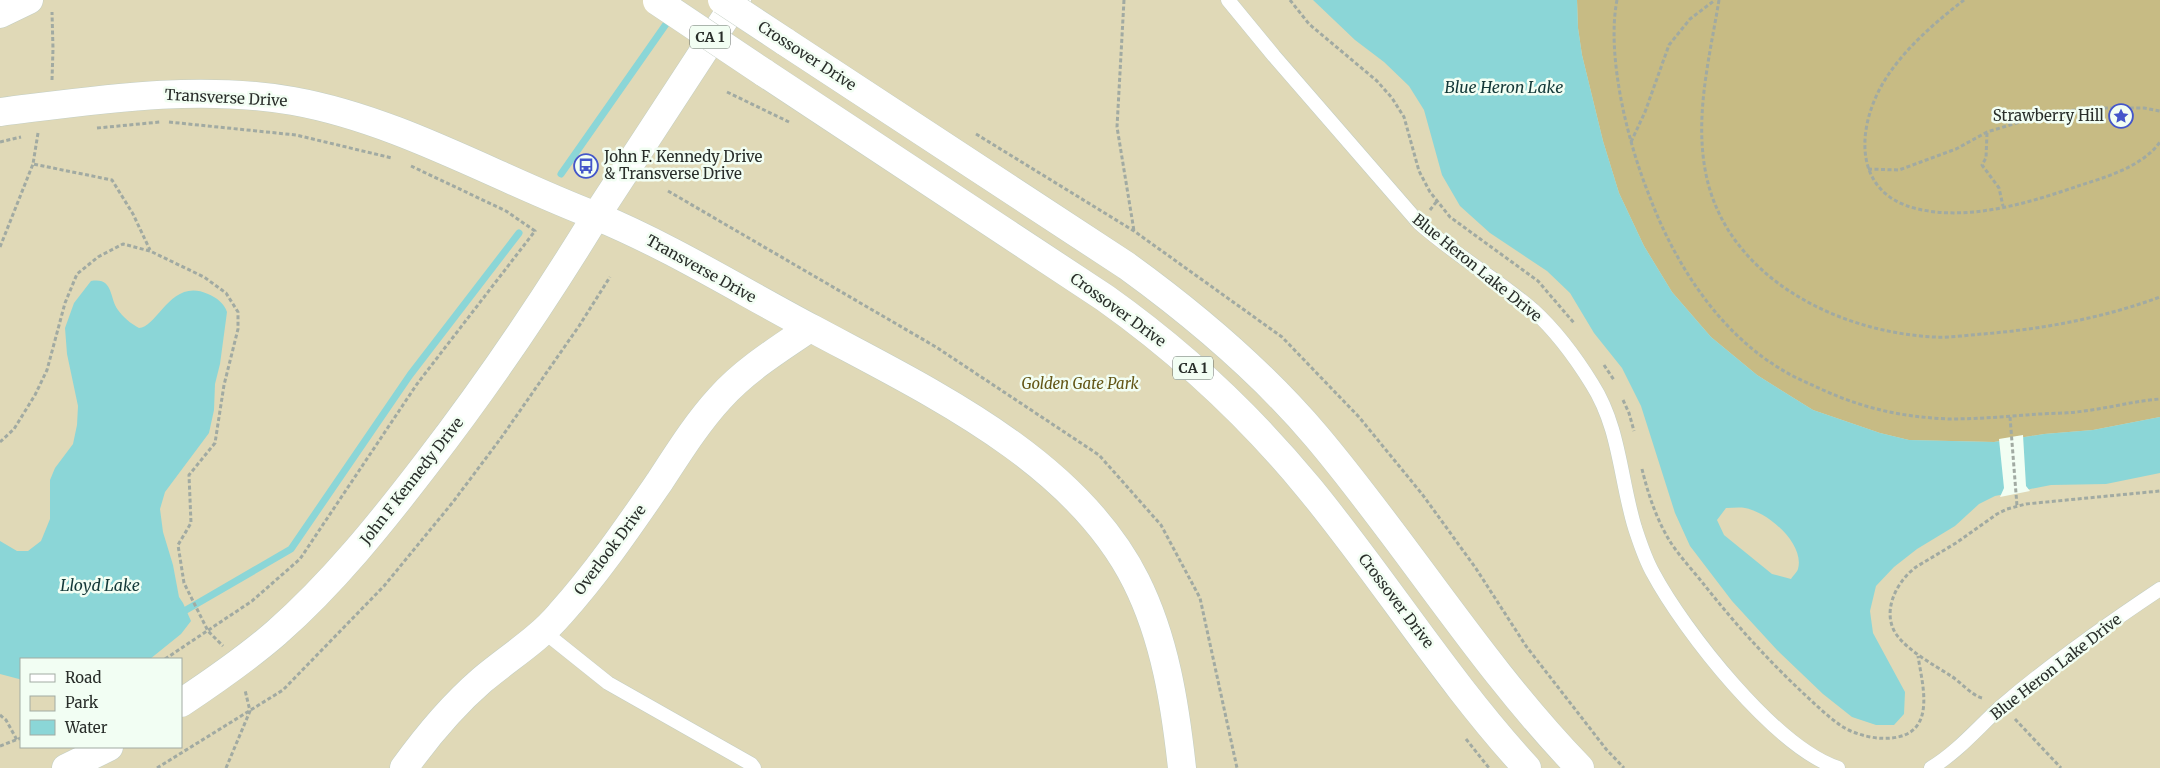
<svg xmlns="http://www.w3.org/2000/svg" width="2160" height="768" viewBox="0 0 2160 768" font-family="Merriweather,serif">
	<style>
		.green { fill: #e0d9b7; fill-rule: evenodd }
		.forest { fill: #c7bb84 }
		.water { fill: #8bd6d7; fill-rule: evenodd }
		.pier { fill: #f2fef3 }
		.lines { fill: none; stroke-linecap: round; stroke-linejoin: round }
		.stream { stroke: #8bd6d7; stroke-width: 7 }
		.lane-casing { stroke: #c3cec3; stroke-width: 15 }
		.street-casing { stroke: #c3cec3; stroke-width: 29 }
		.secondary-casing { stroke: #c3cec3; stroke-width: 29 }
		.highway-casing { stroke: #c3cec3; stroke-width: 29 }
		.path { stroke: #a1aaa2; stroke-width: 3; stroke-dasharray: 4 2.5; stroke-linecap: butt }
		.lane { stroke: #fff; stroke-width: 14 }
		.street { stroke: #fff; stroke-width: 28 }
		.secondary { stroke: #fff; stroke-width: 28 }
		.highway { stroke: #fff; stroke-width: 28 }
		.highway-bridge-casing { stroke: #c3cec3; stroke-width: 29; stroke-linecap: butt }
		.highway-bridge { stroke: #fff; stroke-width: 28 }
		.labels { text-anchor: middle; stroke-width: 5; stroke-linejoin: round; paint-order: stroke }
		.shield { fill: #f2fef3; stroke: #656c66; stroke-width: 1 }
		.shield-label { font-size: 14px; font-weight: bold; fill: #292e2a }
		.street-label { font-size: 15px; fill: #292e2a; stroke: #f2fef3 }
		.poi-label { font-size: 15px; fill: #292e2a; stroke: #f2fef3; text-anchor: end }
		.park-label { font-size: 15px; font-style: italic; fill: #635615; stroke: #f2fef3 }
		.water-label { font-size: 16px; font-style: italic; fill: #133838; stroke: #f2fef3 }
	</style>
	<rect width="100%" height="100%" fill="#f2fef3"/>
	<path class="green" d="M0,0H2160V768H0ZM21,659H181V747H21Z"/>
	<polygon class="forest" points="1577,0 2160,0 2160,417 2093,430 2044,434 1994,442 1909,440 1880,433 1813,410 1757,375 1711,337 1672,292 1644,246 1619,193 1603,141 1582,55 1578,28"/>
	<g class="water">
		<path d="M1313,0H1577L1578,28L1582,55L1603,141L1619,193L1644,246L1672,292L1711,337L1757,375L1813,410L1880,433L1909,440L1994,442L2044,434L2093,430L2160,417V473L2106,484L2051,485L1995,496L1979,504L1955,526L1917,549L1894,567L1876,586L1870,611L1873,633L1905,692L1904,714L1894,725H1876L1852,717L1823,694L1777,650L1732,601L1690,546L1675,513L1641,406L1622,368L1594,333L1570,293L1547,271L1490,233L1460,206L1442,175L1424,110L1409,86L1384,62L1355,40ZM1726,508C1732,508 1739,507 1745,508C1768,512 1805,544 1798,569C1797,572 1793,576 1791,579L1772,574L1724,535L1717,520Z"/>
		<path d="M91,281C114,277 109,298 118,310C122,316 131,324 139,328C158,327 171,277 208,294C217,298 224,303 227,312L220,364L215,384L214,410L209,433L165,492L160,509L163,532L173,565L179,597L183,603L191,621L181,634L150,659H21V680L19,679L0,674V541L17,551H28L41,541L50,519V480L55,468L73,444L77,425L78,406L67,354L65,328L74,303Z"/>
	</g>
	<polygon class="pier" points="2023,435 2026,486 2030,491 2000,497 2004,488 1999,439"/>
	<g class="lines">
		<g class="stream">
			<polyline points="561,174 671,17"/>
			<polyline points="186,610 291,549 410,375 519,233"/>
		</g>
		<g class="lane-casing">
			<g id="lane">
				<path d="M1228,0L1274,56L1419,223C1455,255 1497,279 1533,310C1556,331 1576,358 1592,384C1620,428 1620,479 1635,528C1640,543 1645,559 1653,573C1684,631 1775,747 1838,768"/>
				<polyline points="543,631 608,683 751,764 754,768"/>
				<path d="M1931,768C1959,751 1979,726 2003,705C2052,663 2106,625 2160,589"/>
			</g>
		</g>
		<g class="street-casing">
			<g id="street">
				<path d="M737,0L596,216C671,247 741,291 813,329C928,391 1075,459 1136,581C1165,639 1175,704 1182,768"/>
				<path d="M404,768C427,736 452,706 482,680C508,658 538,640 560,614C597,573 629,526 660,481C679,452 697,423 720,398C745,370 779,349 810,328"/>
			</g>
		</g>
		<g class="secondary-casing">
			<g id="secondary">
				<polyline points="0,14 29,0"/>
				<path d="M0,112C97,100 196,84 293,101C399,120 496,178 596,216C544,301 488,384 427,463C381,523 333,583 276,633C246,659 214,681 181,703"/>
				<polyline points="66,768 109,747"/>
			</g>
		</g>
		<g class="highway-casing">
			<g id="highway">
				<path d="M784,41L1127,266C1196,316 1262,372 1317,437C1408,545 1482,667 1580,768"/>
				<path d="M763,72L1105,298C1181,352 1249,415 1309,488C1384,579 1447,681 1527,768"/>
			</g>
		</g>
		<g class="path">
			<polyline points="1124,0 1117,127 1134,231"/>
			<polyline points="1290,0 1309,24 1377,81 1392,98 1404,117 1419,171 1430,192 1450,217 1538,281 1574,323"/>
			<path d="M1617,0C1606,56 1628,143 1649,195C1674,262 1717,330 1779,368C1793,377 1808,383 1823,390C1865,409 1903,417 1949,419C1975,419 2001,417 2027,415C2045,413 2065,414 2084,411C2109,408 2134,401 2160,399"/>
			<path d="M1719,0C1710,55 1695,113 1705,169C1723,275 1835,332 1934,337C1950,338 1967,335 1983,334C2043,329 2103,318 2160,297"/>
			<path d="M1964,0C1938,20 1910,44 1891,71C1857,117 1847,193 1918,209C1969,221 2029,203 2078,186C2106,177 2142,167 2160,142"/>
			<polyline points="52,80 53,49 52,12"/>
			<polyline points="727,92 789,122"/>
			<polyline points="169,122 296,135 392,158"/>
			<polyline points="97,128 160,122"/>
			<polyline points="38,133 33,164 112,180 133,214 150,250"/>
			<polyline points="1987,133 1986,158 1982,165 1999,188 2003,206"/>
			<polyline points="976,134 1134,231 1282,337 1359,417 1422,494 1475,567 1526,646 1606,749 1624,768"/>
			<polyline points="0,142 21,137"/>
			<polyline points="1631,142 1645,112 1669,45 1690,19 1715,0"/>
			<polyline points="1868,169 1899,170 1956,149 1987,132 2046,114 2089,108 2144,108 2160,111"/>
			<polyline points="668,191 936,347 1099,455 1161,525 1200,598 1237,768"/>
			<polyline points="1430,210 1437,201"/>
			<polyline points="0,247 33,164"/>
			<polyline points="1604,365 1614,380"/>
			<polyline points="1623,400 1629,413 1634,431"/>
			<polyline points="2010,417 2017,506"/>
			<polyline points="0,442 14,429 35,395 47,370 65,303 77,274 98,257 123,244 150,251 204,277 226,293 238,312 238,329 224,385 215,443 189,475 191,523 178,545 184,583 208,631 223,646"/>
			<path d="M1642,469C1648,494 1657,521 1671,543C1681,558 1695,573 1706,587C1736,625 1768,660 1803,693C1815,704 1827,716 1840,725C1856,736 1881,741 1898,737C1936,729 1922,683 1918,656"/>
			<polyline points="165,659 252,601 300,559 417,384 535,231 506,211 411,166"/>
			<path d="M1982,698C1971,695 1961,682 1951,676C1934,665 1908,651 1896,634C1881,611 1897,581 1916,567L1956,543L1997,514L2007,509L2026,504L2160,491"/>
			<polyline points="0,715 6,720 17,740"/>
			<polyline points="2015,719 2061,768"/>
			<polyline points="1466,739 1489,768"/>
			<polyline points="0,746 21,738"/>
			<polyline points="157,768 283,690 384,586 453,502 501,438 579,326 610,277"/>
			<polyline points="226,768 250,711 245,690"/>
		</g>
		<use href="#lane" class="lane"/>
		<use href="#street" class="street"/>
		<use href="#secondary" class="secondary"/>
		<use href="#highway" class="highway"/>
		<g class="highway-bridge-casing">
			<g id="highway-bridge">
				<polyline points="722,0 784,41"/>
				<polyline points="657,1 763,72"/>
			</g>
		</g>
		<use href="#highway-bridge" class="highway-bridge"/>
	</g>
	<defs>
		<g id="sight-ring" transform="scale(1.25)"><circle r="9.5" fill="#f2fef3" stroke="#4456ca" stroke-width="1.5"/><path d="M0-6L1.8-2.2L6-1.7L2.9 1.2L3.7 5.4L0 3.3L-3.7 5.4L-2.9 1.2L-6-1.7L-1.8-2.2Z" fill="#4456ca"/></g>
		<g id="bus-ring" transform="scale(1.25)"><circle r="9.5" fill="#f2fef3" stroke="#4456ca" stroke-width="1.5"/><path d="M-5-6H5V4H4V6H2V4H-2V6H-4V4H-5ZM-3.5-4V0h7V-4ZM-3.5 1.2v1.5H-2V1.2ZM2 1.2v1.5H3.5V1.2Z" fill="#4456ca"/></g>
	</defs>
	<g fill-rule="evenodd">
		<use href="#sight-ring" x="2121" y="116"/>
		<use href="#bus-ring" x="586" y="166"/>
	</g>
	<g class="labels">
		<g class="shield">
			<rect x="690" y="25.5" width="40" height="23" rx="4"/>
			<rect x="1173" y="356.5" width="40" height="23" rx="4"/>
		</g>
		<g class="shield-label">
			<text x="710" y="42">CA 1</text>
			<text x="1193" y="373">CA 1</text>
		</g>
		<g class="street-label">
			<text transform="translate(807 56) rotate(33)" y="5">Crossover Drive</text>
			<text transform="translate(226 98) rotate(3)" y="5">Transverse Drive</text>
			<text transform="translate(1477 268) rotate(39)" y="5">Blue Heron Lake Drive</text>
			<text transform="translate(701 269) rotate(29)" y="5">Transverse Drive</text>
			<text transform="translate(1118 310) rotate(36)" y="5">Crossover Drive</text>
			<text transform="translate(412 481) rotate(-52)" y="5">John F Kennedy Drive</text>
			<text transform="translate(610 550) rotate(-53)" y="5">Overlook Drive</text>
			<text transform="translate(1396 601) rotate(53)" y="5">Crossover Drive</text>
			<text transform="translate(2056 667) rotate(-38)" y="5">Blue Heron Lake Drive</text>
		</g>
		<g class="poi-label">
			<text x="2104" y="121">Strawberry Hill</text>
			<text x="604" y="162" text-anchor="start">John F. Kennedy Drive<tspan x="604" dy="17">&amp; Transverse Drive</tspan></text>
		</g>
		<g class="park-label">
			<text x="1080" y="389">Golden Gate Park</text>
		</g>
		<g class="water-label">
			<text x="1504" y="93">Blue Heron Lake</text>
			<text x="100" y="591">Lloyd Lake</text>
		</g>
	</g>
	<rect x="20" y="658" width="162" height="90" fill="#f2fef3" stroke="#a2aba3"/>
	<rect x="30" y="674" width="25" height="8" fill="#ffffff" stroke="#a2aba3"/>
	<text x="65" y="683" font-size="15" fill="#292e2a">Road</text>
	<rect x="30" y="696" width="25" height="15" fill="#e0d9b7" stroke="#a2aba3"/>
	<text x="65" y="708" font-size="15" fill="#292e2a">Park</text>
	<rect x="30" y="720" width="25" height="15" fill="#8bd6d7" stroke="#a2aba3"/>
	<text x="65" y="733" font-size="15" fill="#292e2a">Water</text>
</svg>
